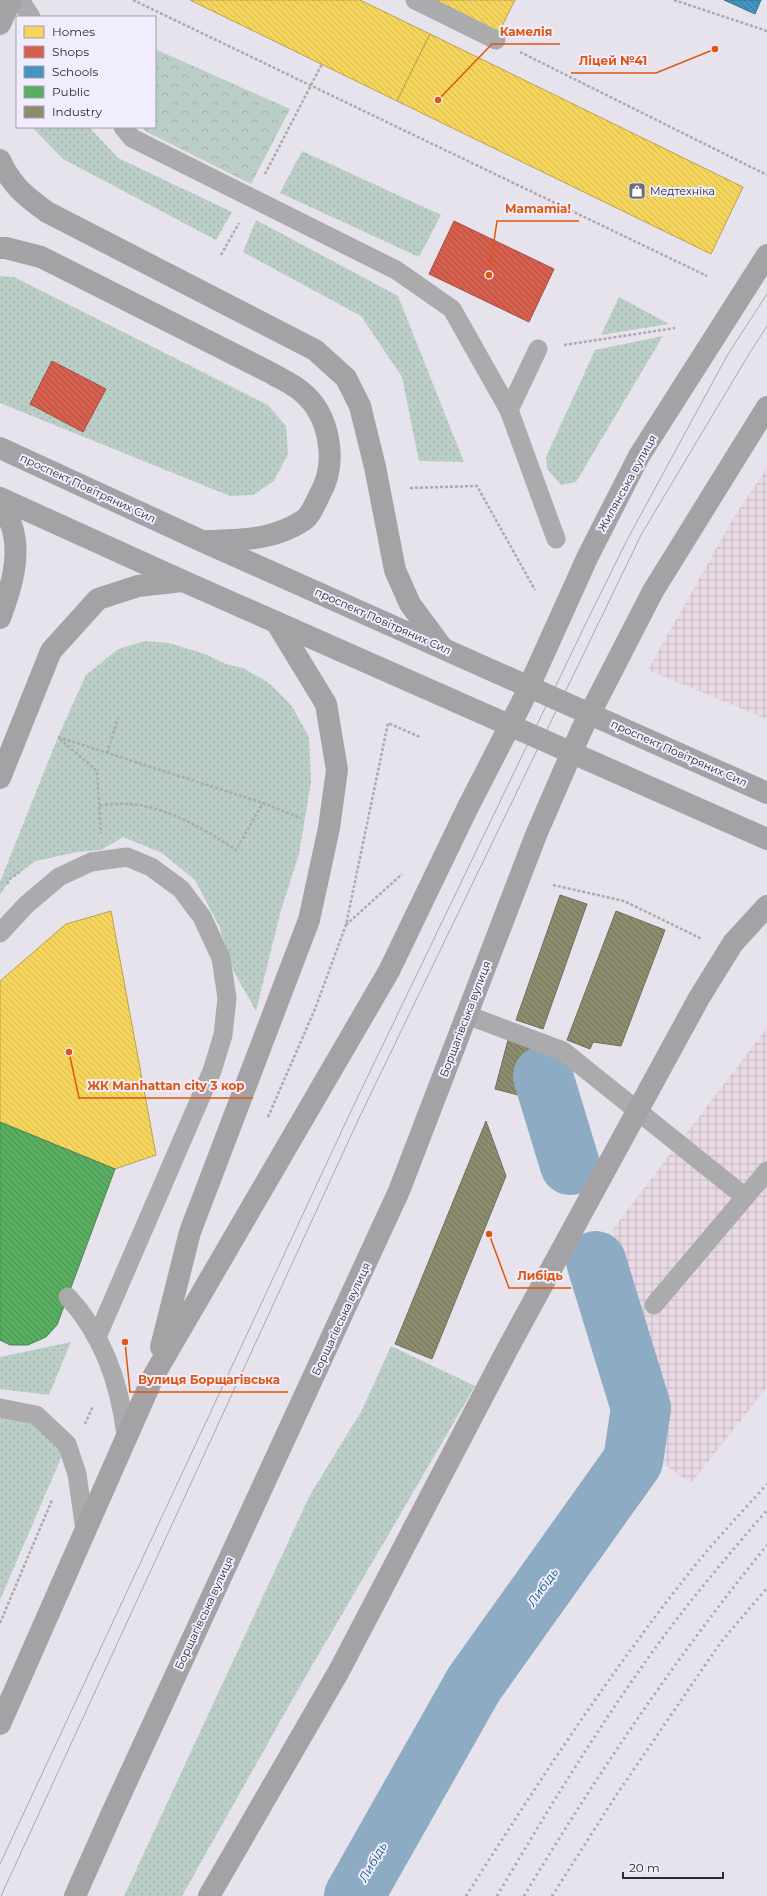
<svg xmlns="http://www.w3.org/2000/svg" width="767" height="1896" viewBox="0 0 767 1896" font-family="Montserrat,sans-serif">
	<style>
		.industrial { fill: url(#industrial-grid) }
		.grass { fill: url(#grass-dots) }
		.park { fill: url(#park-crowns) }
		.homes { fill: url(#homes-back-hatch); stroke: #baa24f }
		.shops { fill: url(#shops-back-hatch); stroke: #a35045 }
		.schools { fill: url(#schools-back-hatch); stroke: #3c7498 }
		.public { fill: url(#public-back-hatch); stroke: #4c8753 }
		.industry { fill: url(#industry-back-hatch); stroke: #706f5c }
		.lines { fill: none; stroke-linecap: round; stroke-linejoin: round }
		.river { stroke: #8dacc4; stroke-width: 60 }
		.path { stroke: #acaaad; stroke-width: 2.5; stroke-dasharray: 3 2; stroke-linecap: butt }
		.service { stroke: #abaaac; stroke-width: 19 }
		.primary { stroke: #a5a2a6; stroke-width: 22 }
		.tram { stroke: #a9a7ab; stroke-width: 1 }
		.rail { stroke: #a9a7ab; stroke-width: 3; stroke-dasharray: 2 4; stroke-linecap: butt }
		.labels { text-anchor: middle; stroke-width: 4; stroke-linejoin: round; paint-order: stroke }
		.poi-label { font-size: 11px; fill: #2d2b32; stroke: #f1ecfe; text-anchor: start }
		.street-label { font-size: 11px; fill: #2d2b32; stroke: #f1ecfe }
		.water-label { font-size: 12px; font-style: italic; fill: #035a83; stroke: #f1ecfe }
		.leader { fill: none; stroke: #df570e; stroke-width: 1.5 }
		.callout-dot { fill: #df570e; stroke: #f1ecfe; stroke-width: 1.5 }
		.callout-label { font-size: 12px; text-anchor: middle; font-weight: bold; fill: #df570e; stroke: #f1ecfe; stroke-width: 4; stroke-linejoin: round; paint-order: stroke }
	</style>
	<defs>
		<pattern id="industrial-grid" width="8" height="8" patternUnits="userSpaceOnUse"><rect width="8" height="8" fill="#e8d9e3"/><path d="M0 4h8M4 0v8" fill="none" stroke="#c7bac3"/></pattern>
		<pattern id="grass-dots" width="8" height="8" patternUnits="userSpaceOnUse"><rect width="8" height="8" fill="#bbcdc7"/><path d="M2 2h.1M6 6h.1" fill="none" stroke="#a1b0ab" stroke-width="1.8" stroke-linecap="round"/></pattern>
		<pattern id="park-crowns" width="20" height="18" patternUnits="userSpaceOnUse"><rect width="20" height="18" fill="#bbcdc7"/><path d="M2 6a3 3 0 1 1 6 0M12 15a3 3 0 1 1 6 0" fill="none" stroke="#a1b0ab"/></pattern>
		<pattern id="homes-back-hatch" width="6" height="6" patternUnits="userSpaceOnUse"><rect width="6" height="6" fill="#f6d55c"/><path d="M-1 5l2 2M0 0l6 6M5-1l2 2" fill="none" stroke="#d3b750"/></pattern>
		<pattern id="shops-back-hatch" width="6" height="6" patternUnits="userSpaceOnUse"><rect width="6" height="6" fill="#d6604d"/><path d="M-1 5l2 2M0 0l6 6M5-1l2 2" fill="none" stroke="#ae4f41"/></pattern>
		<pattern id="schools-back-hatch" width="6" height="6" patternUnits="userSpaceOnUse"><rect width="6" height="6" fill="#4393c3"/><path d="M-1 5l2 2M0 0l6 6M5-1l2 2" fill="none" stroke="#38789f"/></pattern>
		<pattern id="public-back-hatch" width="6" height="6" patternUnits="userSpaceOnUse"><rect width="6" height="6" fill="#5aae61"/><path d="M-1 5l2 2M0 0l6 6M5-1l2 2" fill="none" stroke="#4b8e51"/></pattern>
		<pattern id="industry-back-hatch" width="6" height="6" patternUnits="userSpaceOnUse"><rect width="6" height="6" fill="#8c8c6e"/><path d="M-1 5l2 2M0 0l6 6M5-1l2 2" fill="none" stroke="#73735b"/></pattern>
	</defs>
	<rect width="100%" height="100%" fill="#e6e3ed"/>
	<g class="industrial">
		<polygon points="767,468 767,719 648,670 734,517"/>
		<polygon points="767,1028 767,1387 691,1483 662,1463 650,1431 664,1389 612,1230"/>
	</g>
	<g class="grass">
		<polygon points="32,127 89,127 118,158 232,212 216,240 63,159"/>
		<polygon points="302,151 441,215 419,257 280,193"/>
		<polygon points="256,220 398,296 464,462 419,461 402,377 361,316 243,252"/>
		<polygon points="0,276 14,277 268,405 286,426 288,454 274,481 253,495 230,496 0,403"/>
		<polygon points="619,297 669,324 601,335"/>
		<polygon points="663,336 576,482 561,485 547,469 546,457 595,350"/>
		<polygon points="145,641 169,643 205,654 226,664 243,668 269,683 291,705 309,737 311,782 299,854 281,910 256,1011 234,972 219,926 195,880 162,853 123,837 101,850 77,852 36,861 10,879 0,895 0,882 58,737 86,675 118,649"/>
		<polygon points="71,1342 49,1395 0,1389 0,1357"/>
		<polygon points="391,1346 475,1386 295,1695 182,1896 124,1896 310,1495 362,1410"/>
		<polygon points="0,1408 36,1415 67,1444 0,1600"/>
	</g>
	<polygon class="park" points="155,49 290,109 251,184 145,131 143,127 155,127"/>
	<g class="homes">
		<polygon points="190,0 360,0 430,34 397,101"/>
		<polygon points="435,0 515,0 499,32"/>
		<polygon points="430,34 743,187 711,254 397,101"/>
		<polygon points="111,911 156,1155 115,1169 0,1122 0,981 66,924"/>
	</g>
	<g class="shops">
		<polygon points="454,221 554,269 529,322 429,274"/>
		<polygon points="52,361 106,389 83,432 30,404"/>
	</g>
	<polygon class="schools" points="724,0 761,0 755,14"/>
	<polygon class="public" points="0,1122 115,1169 57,1325 46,1337 28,1345 10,1345 0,1340"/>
	<g class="industry">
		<polygon points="560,895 587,904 543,1029 516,1020"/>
		<polygon points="616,911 665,930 621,1046 593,1042 590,1049 567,1040"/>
		<polygon points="508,1040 535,1048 522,1096 495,1089"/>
		<polygon points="486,1121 506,1176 432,1359 395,1344"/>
	</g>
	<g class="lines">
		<g class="river">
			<polyline points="543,1076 570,1165"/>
			<polyline points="354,1896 474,1684 633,1461 641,1408 596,1261"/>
		</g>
		<g class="path">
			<polyline points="133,0 707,276"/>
			<polyline points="674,0 767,31"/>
			<polyline points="520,52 767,175"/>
			<polyline points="265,174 322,64"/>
			<polyline points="221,255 239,223"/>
			<polyline points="564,345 675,328"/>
			<polyline points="410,488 477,486 535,590"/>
			<polyline points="58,737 263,803 301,818"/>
			<polyline points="60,739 97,771 101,833"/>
			<polyline points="107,753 119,715"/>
			<path d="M100,806C148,795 198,825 236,850L263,803"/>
			<polyline points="7,884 10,879 22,870"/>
			<polyline points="553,885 624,901 702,939"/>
			<polyline points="346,925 402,874"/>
			<polyline points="268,1117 315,1009 346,925 388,723 420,737"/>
			<polyline points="85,1424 93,1406"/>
			<polyline points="0,1623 52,1500"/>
		</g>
		<g class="service">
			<polyline points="20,0 31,17"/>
			<polyline points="415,0 496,40"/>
			<polyline points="123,127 132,138 396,270 452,309 509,410 556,539"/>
			<polyline points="509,410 538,349"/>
			<polyline points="0,933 26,905 59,877 91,862 127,857 151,867 181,889 202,917 221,958 227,998 223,1035 212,1071 97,1337"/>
			<polyline points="467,1015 563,1051 745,1197"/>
			<path d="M68,1297C104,1336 120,1384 126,1436"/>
			<polyline points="654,1305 767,1171"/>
			<polyline points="0,1408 36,1415 67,1444 77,1474 85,1530"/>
		</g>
		<g class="primary">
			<polyline points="0,24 11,0"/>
			<path d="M0,160C11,185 25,196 47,212L315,350L346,378L360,406L375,467L395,570L410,604L441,646"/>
			<path d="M0,248H6L41,257L271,373C281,379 293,384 302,392C330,415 338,463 320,494C316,502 311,515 304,520C274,540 243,540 208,541"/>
			<polyline points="0,448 204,542 767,793"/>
			<polyline points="0,498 183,581 767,839"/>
			<path d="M0,509C4,514 9,519 11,524C22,554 11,589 0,618"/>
			<polyline points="0,778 51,651 98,599 138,586 182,581"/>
			<polyline points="161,1347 190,1232 309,920 329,828 337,770 326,704 276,622"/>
			<polyline points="0,1724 154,1375 389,971 468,807 522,702 588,556 639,456 767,255"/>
			<polyline points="75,1896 112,1813 399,1191 536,835 581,731 653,591 767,407"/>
			<polyline points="209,1896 339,1671 508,1348 699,998 733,943 767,906"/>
		</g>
		<g class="tram">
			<polyline points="0,1864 351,1111 586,623 627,540 728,354 767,294"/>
			<polyline points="1,1896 360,1116 601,618 641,535 749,354 767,326"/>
		</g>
		<g class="rail">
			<path d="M466,1896C537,1784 610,1672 693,1568C716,1539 742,1512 767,1484"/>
			<path d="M497,1896C544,1816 592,1737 646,1661C683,1608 725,1559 767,1510"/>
			<path d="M524,1896C597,1774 677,1656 767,1545"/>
			<polyline points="552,1896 617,1794 721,1642 767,1588"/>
		</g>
	</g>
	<defs>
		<g id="shop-square" transform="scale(0.9)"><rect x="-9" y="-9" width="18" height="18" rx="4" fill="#6e6b73" stroke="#f1ecfe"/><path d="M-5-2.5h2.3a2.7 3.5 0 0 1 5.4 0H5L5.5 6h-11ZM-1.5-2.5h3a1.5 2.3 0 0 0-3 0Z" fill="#fff"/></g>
	</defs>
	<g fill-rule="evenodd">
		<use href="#shop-square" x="637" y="191"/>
	</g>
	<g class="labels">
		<g class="poi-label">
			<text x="650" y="195">Медтехніка</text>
		</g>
		<g class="street-label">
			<text transform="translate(627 483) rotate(-61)" y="4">Жилянська вулиця</text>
			<text transform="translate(88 488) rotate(25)" y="4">проспект Повітряних Сил</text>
			<text transform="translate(383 621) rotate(24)" y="4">проспект Повітряних Сил</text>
			<text transform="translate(679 753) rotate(24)" y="4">проспект Повітряних Сил</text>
			<text transform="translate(465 1019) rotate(-69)" y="4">Борщагівська вулиця</text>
			<text transform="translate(341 1319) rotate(-65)" y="4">Борщагівська вулиця</text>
			<text transform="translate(204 1613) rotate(-65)" y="4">Борщагівська вулиця</text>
		</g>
		<g class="water-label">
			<text transform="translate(543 1587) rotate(-54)" y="4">Либідь</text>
			<text transform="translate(373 1862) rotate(-60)" y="4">Либідь</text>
		</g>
	</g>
	<path class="leader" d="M438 100L492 44H560M715 49L656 73H571M489 275L497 221H579M69 1052L79 1098H253M489 1234L509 1288H571M125 1342L130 1392H288"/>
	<g class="callout-dot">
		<circle cx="438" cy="100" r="4"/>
		<circle cx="715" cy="49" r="4"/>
		<circle cx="489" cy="275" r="4"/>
		<circle cx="69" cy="1052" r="4"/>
		<circle cx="489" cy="1234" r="4"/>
		<circle cx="125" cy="1342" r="4"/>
	</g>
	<g class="callout-label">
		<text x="526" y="36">Камелія</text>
		<text x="613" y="65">Ліцей №41</text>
		<text x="538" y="213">Mamamia!</text>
		<text x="166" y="1090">ЖК Manhattan city 3 кор</text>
		<text x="540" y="1280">Либідь</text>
		<text x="209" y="1384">Вулиця Борщагівська</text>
	</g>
	<rect x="16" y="16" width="140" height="112" fill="#f1ecfe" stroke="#a39fac"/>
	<rect x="24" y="26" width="20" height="12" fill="#f6d55c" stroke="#a39fac"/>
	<text x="52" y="36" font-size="12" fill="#2d2b32">Homes</text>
	<rect x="24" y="46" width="20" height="12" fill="#d6604d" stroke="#a39fac"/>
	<text x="52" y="56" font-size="12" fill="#2d2b32">Shops</text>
	<rect x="24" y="66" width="20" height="12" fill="#4393c3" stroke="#a39fac"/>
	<text x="52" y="76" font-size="12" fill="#2d2b32">Schools</text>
	<rect x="24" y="86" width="20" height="12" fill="#5aae61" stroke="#a39fac"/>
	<text x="52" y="96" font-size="12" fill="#2d2b32">Public</text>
	<rect x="24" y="106" width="20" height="12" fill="#8c8c6e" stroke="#a39fac"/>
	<text x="52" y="116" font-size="12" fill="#2d2b32">Industry</text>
	<path d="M623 1872v6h100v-6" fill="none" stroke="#2d2b32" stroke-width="2"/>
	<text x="629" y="1872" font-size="12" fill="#2d2b32" stroke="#f1ecfe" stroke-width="3" paint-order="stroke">20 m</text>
</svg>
